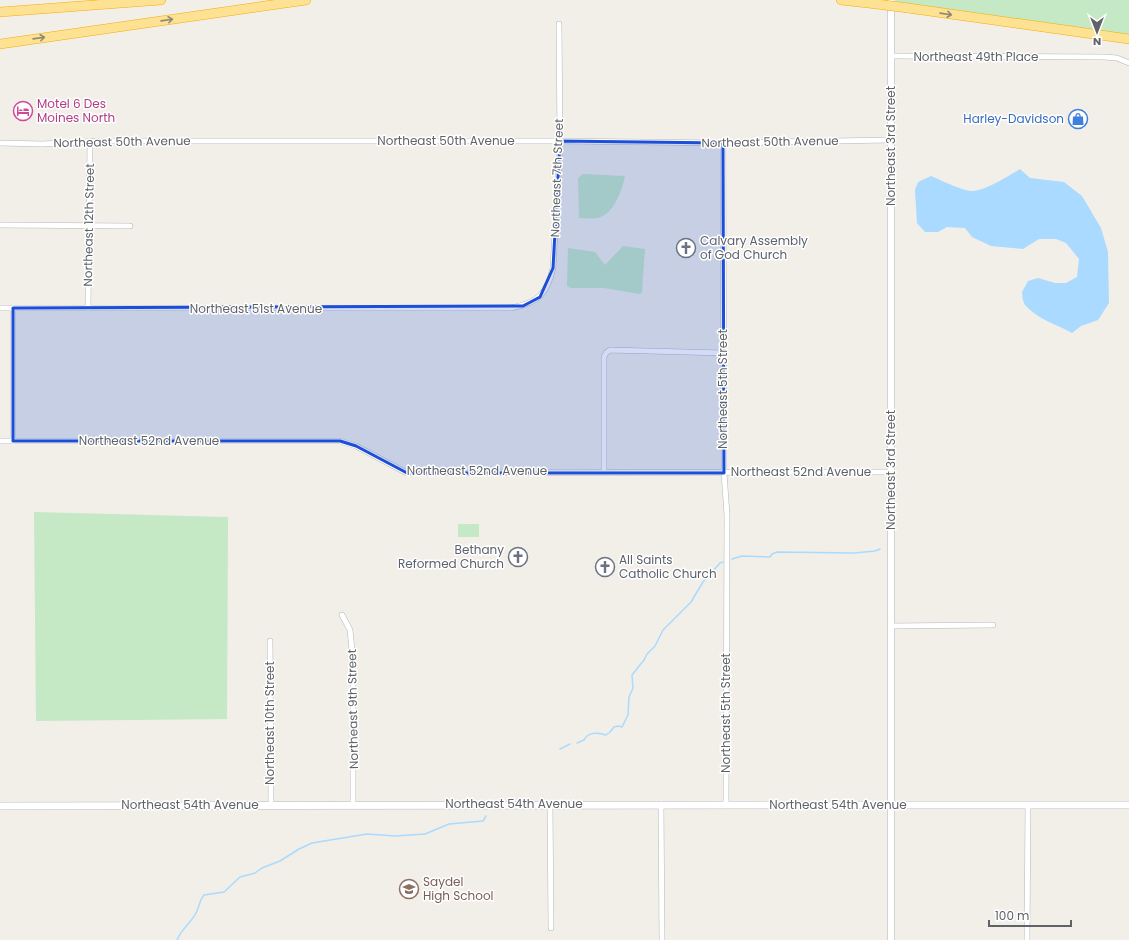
<svg xmlns="http://www.w3.org/2000/svg" width="1129" height="940" viewBox="0 0 1129 940" font-family="Poppins,sans-serif">
	<style>
		.green { fill: #c5e8c5 }
		.water { fill: #aadaff }
		.lines { fill: none; stroke-linecap: round; stroke-linejoin: round }
		.stream { stroke: #aadaff; stroke-width: 1.5 }
		.minor-casing { stroke: #b5b8bc; stroke-width: 6 }
		.tertiary-casing { stroke: #b5b8bc; stroke-width: 7 }
		.secondary-casing { stroke: #b6babf; stroke-width: 8 }
		.motorway-casing { stroke: #f9ab00; stroke-width: 10 }
		.minor { stroke: #fff; stroke-width: 5 }
		.tertiary { stroke: #fff; stroke-width: 6 }
		.secondary { stroke: #fff; stroke-width: 7 }
		.motorway { stroke: #fde293; stroke-width: 9 }
		.motorway-bridge-casing { stroke: #f9ab00; stroke-width: 10; stroke-linecap: butt }
		.motorway-bridge { stroke: #fde293; stroke-width: 9 }
		.oneway { stroke: #8e8975 }
		.marked { fill: #1d4ed8; fill-opacity: 0.2; stroke: #1d4ed8; stroke-width: 3; stroke-linejoin: round }
		.labels { text-anchor: middle; stroke-width: 3; stroke-linejoin: round; paint-order: stroke }
		.street-label { font-size: 12px; fill: #5f6368; stroke: #fff }
		.hotel-label { font-size: 12px; fill: #b23c85; stroke: #fff; text-anchor: start }
		.shop-label { font-size: 12px; fill: #366cbe; stroke: #fff; text-anchor: end }
		.worship-label { font-size: 12px; fill: #5b616d; stroke: #fff; text-anchor: start }
		.education-label { font-size: 12px; fill: #785e54; stroke: #fff; text-anchor: start }
	</style>
	<rect width="100%" height="100%" fill="#f1efe8"/>
	<g class="green">
		<polygon points="896,0 1129,0 1129,35 896,3"/>
		<path d="M583,174L625,176C622,190 614,214 598,218C592,219 585,218 579,218L578,178Z"/>
		<polygon points="623,246 645,249 642,292 640,294 604,288 571,288 567,286 568,248 595,252 605,265"/>
		<polygon points="34,512 228,517 227,719 36,721"/>
		<rect x="458" y="524" width="21" height="13"/>
	</g>
	<path class="water" d="M1020,169L1030,178L1064,182L1082,196L1101,228L1108,252L1109,303L1098,320L1081,326L1072,333C1056,324 1037,319 1025,305C1023,302 1022,296 1022,292L1028,281L1038,278L1055,283H1066L1077,277L1079,259L1066,243L1056,239H1039L1023,249L991,246L972,237L965,228L947,227L938,232H925L917,223L915,190L918,182L931,176C940,180 963,191 972,191C987,190 1008,176 1020,169Z"/>
	<g class="lines">
		<g class="stream">
			<polyline points="732,559 742,556 770,557 772,554 777,552 854,553 875,551 880,549"/>
			<path d="M577,743L584,740C588,732 598,732 606,735L610,732L614,727L618,726L622,727L628,715L629,697L633,688L632,675L644,660L647,654L655,646L663,630L691,602L703,582L720,563L723,562"/>
			<polyline points="560,749 570,744"/>
			<path d="M177,940C181,929 191,923 196,913C200,906 198,902 204,895L224,892L240,877L255,873L262,868L280,861L299,849L312,843L367,834L395,836L425,834L449,824L483,821L486,816"/>
		</g>
		<g class="minor-casing">
			<g id="minor">
				<polyline points="892,56 1104,57 1117,58 1129,63"/>
				<polyline points="0,143 42,144 103,141 560,141 723,143 891,140"/>
				<polyline points="723,143 724,473 727,515 726,804"/>
				<polyline points="0,225 130,226"/>
				<path d="M0,308H511C538,303 547,294 553,268L560,141L559,24"/>
				<polyline points="13,308 13,441"/>
				<polyline points="88,308 90,142"/>
				<polyline points="0,441 340,441 356,446 407,473 890,472"/>
				<polyline points="604,472 604,357 606,353 610,350 723,353"/>
				<polyline points="342,615 350,630 353,660 353,805"/>
				<polyline points="891,626 993,625"/>
				<polyline points="270,641 271,805"/>
				<polyline points="550,804 551,928"/>
				<polyline points="661,804 662,940"/>
				<polyline points="1027,940 1028,805"/>
			</g>
		</g>
		<g class="tertiary-casing">
			<polyline id="tertiary" points="891,940 891,0"/>
		</g>
		<g class="secondary-casing">
			<path id="secondary" d="M0,806C376,805 753,805 1129,805"/>
		</g>
		<g class="motorway-casing">
			<g id="motorway">
				<polyline points="841,0 877,4"/>
				<polyline points="908,8 1129,39"/>
				<polyline points="0,12 161,0"/>
				<polyline points="0,44 306,0"/>
			</g>
		</g>
		<use href="#minor" class="minor"/>
		<use href="#tertiary" class="tertiary"/>
		<use href="#secondary" class="secondary"/>
		<use href="#motorway" class="motorway"/>
		<g class="motorway-bridge-casing">
			<polyline id="motorway-bridge" points="877,4 908,8"/>
		</g>
		<use href="#motorway-bridge" class="motorway-bridge"/>
	</g>
	<defs><path id="oneway-shaft" d="M-6 0H5M1.5-3L5.5 0L1.5 3" fill="none" stroke-width="1.6" stroke-linecap="round" stroke-linejoin="round"/></defs>
	<g class="oneway">
		<use href="#oneway-shaft" transform="translate(946 14) rotate(8)"/>
		<use href="#oneway-shaft" transform="translate(167 20) rotate(-8)"/>
		<use href="#oneway-shaft" transform="translate(39 38) rotate(-8)"/>
	</g>
	<path class="marked" d="M560,141L723,143L724,473H407L356,446L340,441H13V308L523,306L540,297L553,268Z"/>
	<defs>
		<g id="hotel-ring" transform="scale(1)"><circle r="9.5" fill="#fff" stroke="#d1479c" stroke-width="1.5"/><path d="M-6-4.5h1.5V1H6V5H4.5V3h-9V5H-6ZM-4 0a1.8 1.8 0 1 1 3.6 0ZM.5 0V-2.5h3Q6-2.5 6 0Z" fill="#d1479c"/></g>
		<g id="shop-ring" transform="scale(1)"><circle r="9.5" fill="#fff" stroke="#3f7fe0" stroke-width="1.5"/><path d="M-5-2.5h2.3a2.7 3.5 0 0 1 5.4 0H5L5.5 6h-11ZM-1.5-2.5h3a1.5 2.3 0 0 0-3 0Z" fill="#3f7fe0"/></g>
		<g id="church-ring" transform="scale(1)"><circle r="9.5" fill="#fff" stroke="#6b7280" stroke-width="1.5"/><path d="M-1.2-6h2.4v3.5h3.3v2.4h-3.3V6h-2.4V-.1h-3.3v-2.4h3.3Z" fill="#6b7280"/></g>
		<g id="school-ring" transform="scale(1)"><circle r="9.5" fill="#fff" stroke="#8d6e63" stroke-width="1.5"/><path d="M0-5L7-2L0 1L-7-2ZM-4 1L0 2.5L4 1V4Q0 6-4 4Z" fill="#8d6e63"/></g>
	</defs>
	<g fill-rule="evenodd">
		<use href="#hotel-ring" x="23" y="111"/>
		<use href="#shop-ring" x="1078" y="119"/>
		<use href="#church-ring" x="686" y="248"/>
		<use href="#church-ring" x="518" y="557"/>
		<use href="#church-ring" x="605" y="567"/>
		<use href="#school-ring" x="409" y="889"/>
	</g>
	<g class="labels">
		<g class="street-label">
			<text x="976" y="61">Northeast 49th Place</text>
			<text x="446" y="145">Northeast 50th Avenue</text>
			<text transform="translate(122 142) rotate(-1)" y="4">Northeast 50th Avenue</text>
			<text transform="translate(770 142) rotate(-1)" y="4">Northeast 50th Avenue</text>
			<text transform="translate(891 146) rotate(-90)" y="4">Northeast 3rd Street</text>
			<text transform="translate(557 178) rotate(-88)" y="4">Northeast 7th Street</text>
			<text transform="translate(89 225) rotate(-89)" y="4">Northeast 12th Street</text>
			<text x="256" y="313">Northeast 51st Avenue</text>
			<text transform="translate(723 389) rotate(-90)" y="4">Northeast 5th Street</text>
			<text x="149" y="445">Northeast 52nd Avenue</text>
			<text transform="translate(891 470) rotate(-90)" y="4">Northeast 3rd Street</text>
			<text x="477" y="475">Northeast 52nd Avenue</text>
			<text x="801" y="476">Northeast 52nd Avenue</text>
			<text transform="translate(353 709) rotate(-91)" y="4">Northeast 9th Street</text>
			<text transform="translate(726 713) rotate(-90)" y="4">Northeast 5th Street</text>
			<text transform="translate(270 723) rotate(-90)" y="4">Northeast 10th Street</text>
			<text x="514" y="808">Northeast 54th Avenue</text>
			<text x="190" y="809">Northeast 54th Avenue</text>
			<text x="838" y="809">Northeast 54th Avenue</text>
		</g>
		<g class="hotel-label">
			<text x="37" y="108">Motel 6 Des<tspan x="37" dy="14">Moines North</tspan></text>
		</g>
		<g class="shop-label">
			<text x="1064" y="123">Harley-Davidson</text>
		</g>
		<g class="worship-label">
			<text x="700" y="245">Calvary Assembly<tspan x="700" dy="14">of God Church</tspan></text>
			<text x="504" y="554" text-anchor="end">Bethany<tspan x="504" dy="14">Reformed Church</tspan></text>
			<text x="619" y="564">All Saints<tspan x="619" dy="14">Catholic Church</tspan></text>
		</g>
		<g class="education-label">
			<text x="423" y="886">Saydel<tspan x="423" dy="14">High School</tspan></text>
		</g>
	</g>
	<g transform="translate(1097 32) rotate(180)" stroke="#ffffff" stroke-width="3" paint-order="stroke">
	<path d="M0-3L7 15L0 10L-7 15Z" fill="#5f6368"/>
	<text y="-6" font-size="11" font-weight="bold" text-anchor="middle" fill="#5f6368">N</text>
	</g>
	<path d="M989 920v6h82v-6" fill="none" stroke="#5f6368" stroke-width="2"/>
	<text x="995" y="920" font-size="12" fill="#5f6368" stroke="#ffffff" stroke-width="3" paint-order="stroke">100 m</text>
</svg>
